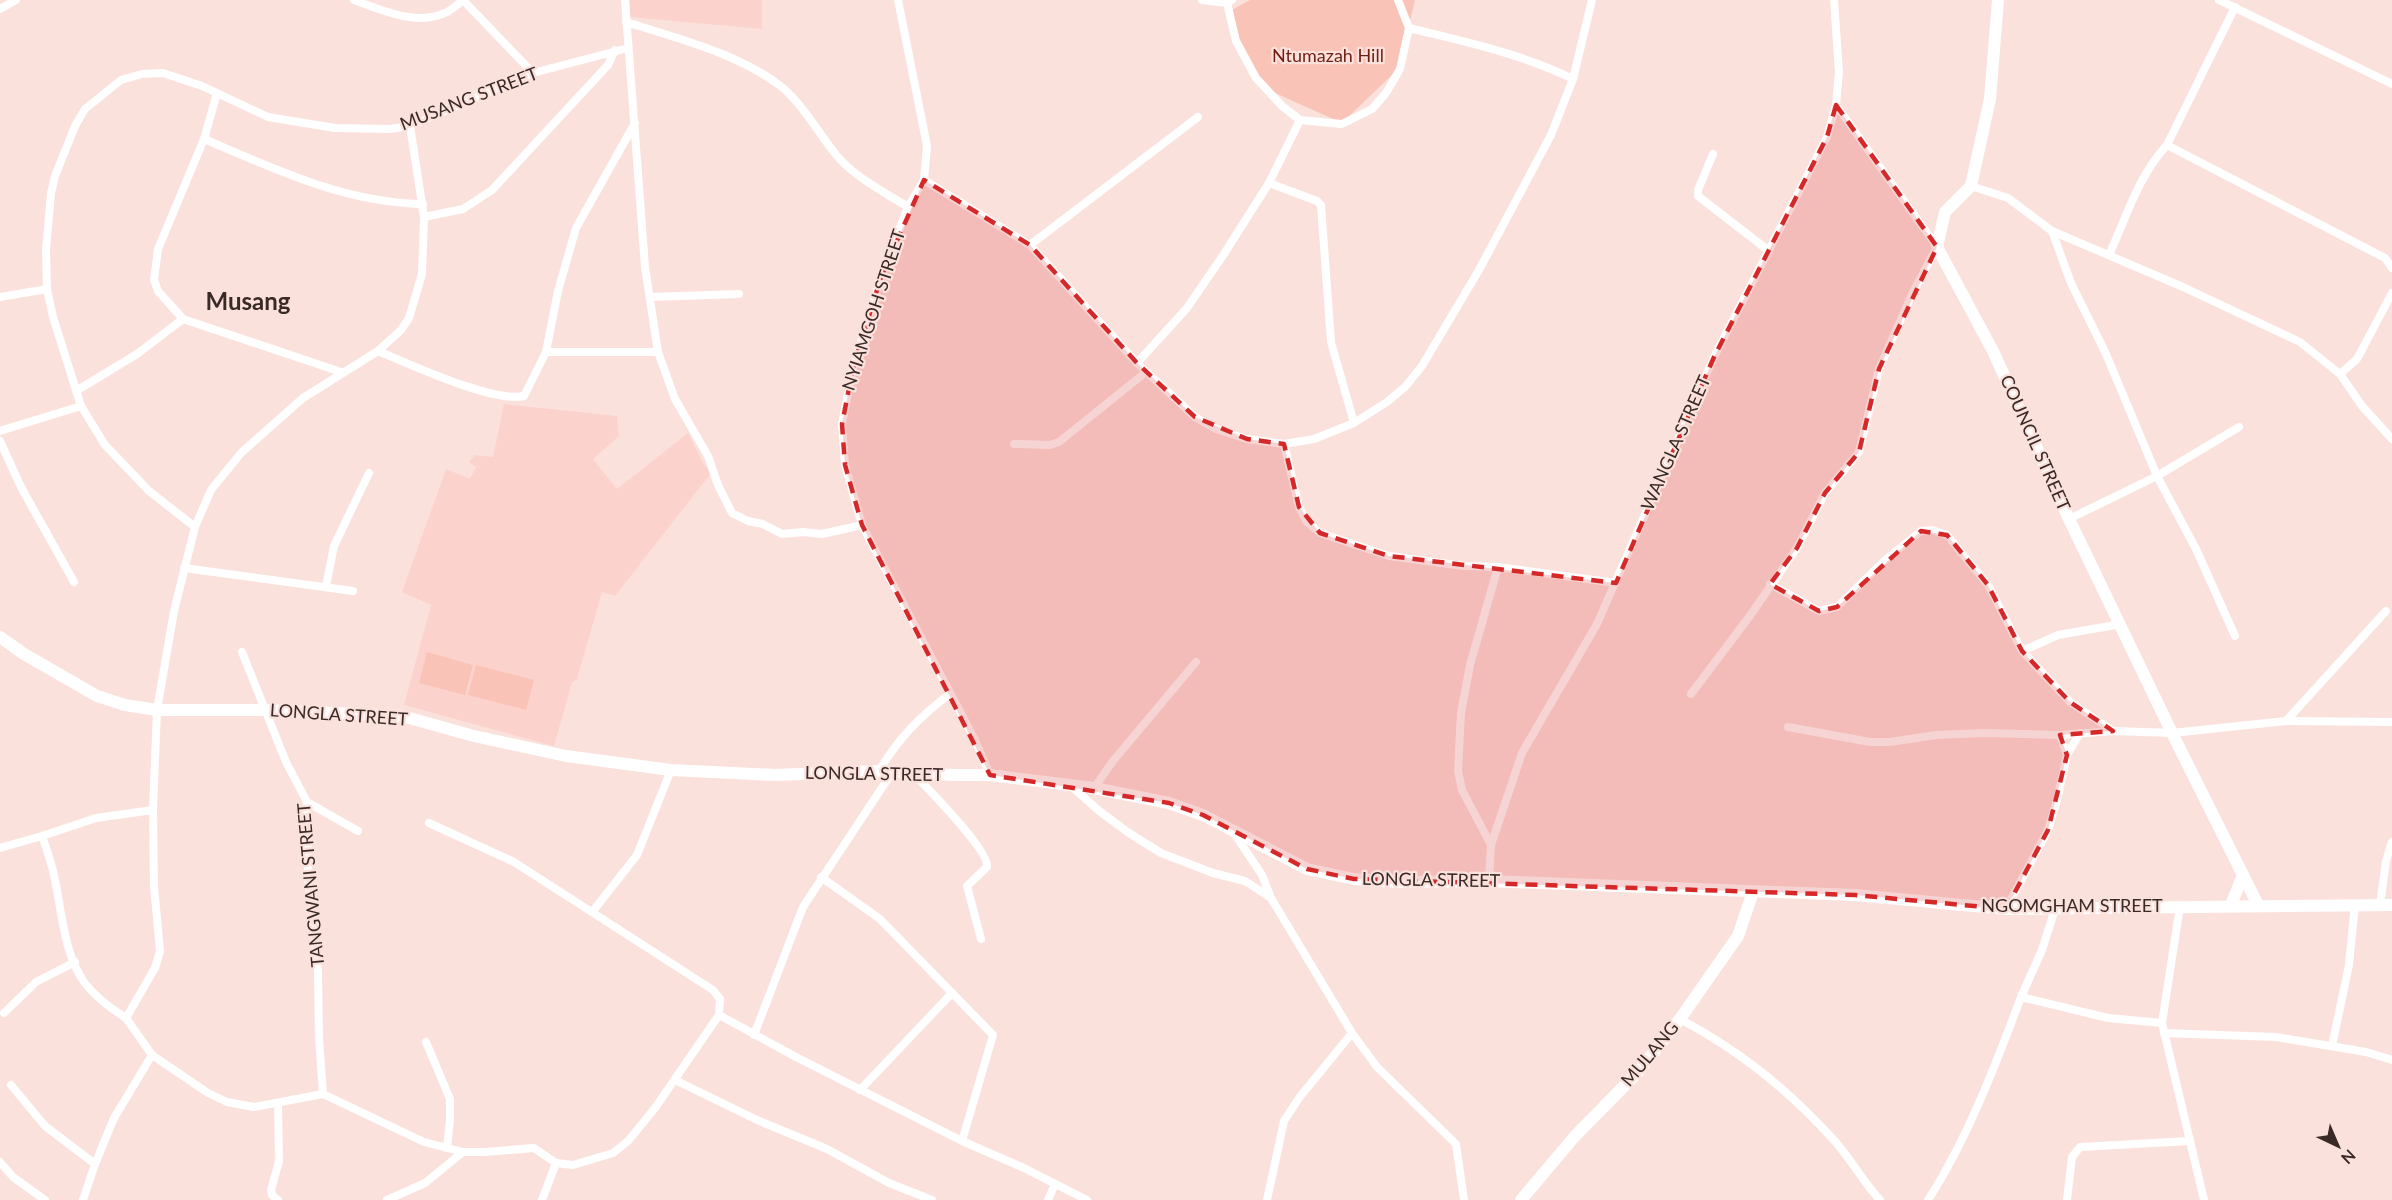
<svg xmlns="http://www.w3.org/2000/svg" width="2392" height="1200" viewBox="0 0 2392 1200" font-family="Lato,sans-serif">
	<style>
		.built { fill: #fcd3cc }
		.green { fill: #f9c3b8 }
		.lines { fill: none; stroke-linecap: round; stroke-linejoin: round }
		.street { stroke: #fff; stroke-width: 8 }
		.secondary { stroke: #fff; stroke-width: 12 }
		.marked { fill: #d62828; fill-opacity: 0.2; stroke: #d62828; stroke-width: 4.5; stroke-dasharray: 12 8; stroke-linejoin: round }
		.labels { text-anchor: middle; stroke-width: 4.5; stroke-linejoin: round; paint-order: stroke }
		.park-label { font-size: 18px; fill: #711d12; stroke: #fbe1dc }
		.street-label { font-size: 18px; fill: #3a2a27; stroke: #fbe1dc }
		.district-label { font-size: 24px; font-weight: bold; fill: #3a2a27; stroke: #fbe1dc }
	</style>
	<rect width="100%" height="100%" fill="#fbe1dc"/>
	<g class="built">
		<polygon points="630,0 762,0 762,29 630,17"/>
		<polygon points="504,404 617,416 619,436 593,459 617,489 688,433 704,465 712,472 615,596 602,592 577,679 572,682 554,746 404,705 431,605 402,592 446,469 470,479 476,467 469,462 475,455 493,457"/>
	</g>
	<g class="green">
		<polygon points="1250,0 1415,0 1398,69 1342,123 1264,88 1237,40 1230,11"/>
		<polygon points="427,652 473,665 465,695 419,683"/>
		<polygon points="476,665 534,680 526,710 468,695"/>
	</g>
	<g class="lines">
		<g class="street">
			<path d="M354,0C381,10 418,27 447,12C453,9 458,4 463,0"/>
			<polyline points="463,0 533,73"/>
			<polyline points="625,0 645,267 658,352 675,399 708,456 718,485 732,513 748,521 763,524 782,534 803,532 822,534 862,525"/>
			<polyline points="898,0 927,146 924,180 908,207 881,277 853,368 842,424 845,465 862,525 975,740 990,775"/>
			<polyline points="1202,0 1227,3"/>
			<polyline points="1232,0 1227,3 1236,41 1256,78 1282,106 1300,120 1342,124 1372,109 1386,93 1400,69 1409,28 1398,0"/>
			<polyline points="2219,0 2392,84"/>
			<polyline points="0,9 16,0"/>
			<path d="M626,22C676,38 741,54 783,88C803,105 820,135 837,156C856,178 884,192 908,207"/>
			<path d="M1409,28C1465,42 1520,53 1573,79"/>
			<polyline points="217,93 204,139 158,249 154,280 158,291 183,319 341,372"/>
			<path d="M204,139C275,169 345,203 423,204"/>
			<polyline points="2167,145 2235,7"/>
			<polyline points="1713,154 1698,190 1698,196 1769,251"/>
			<polyline points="924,180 1030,245 1137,363 1187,308 1224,254 1269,183 1300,120"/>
			<polyline points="1269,183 1317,201 1321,205 1331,342 1354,423"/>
			<polyline points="1971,186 2008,198 2052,231 2183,287 2300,342 2340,374 2362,406 2392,439"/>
			<polyline points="424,217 463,209 492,190 608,65 615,50"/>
			<polyline points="2052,231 2071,283 2106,354 2157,476 2196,549 2235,636"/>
			<polyline points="1030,245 1198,117"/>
			<path d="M2109,255C2126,218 2138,176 2167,145L2385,258L2392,268"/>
			<polyline points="0,297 47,289"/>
			<polyline points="650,297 739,294"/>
			<path d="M378,351C409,364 493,403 524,396L546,352L558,291L576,228L635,123"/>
			<polyline points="546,352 658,352"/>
			<polyline points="1137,363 1195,417 1216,429 1247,439 1284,444 1314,439 1354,423 1387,402 1405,387 1422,366 1479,270 1551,135 1573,79 1592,0"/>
			<polyline points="2340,374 2357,359 2392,293"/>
			<polyline points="76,391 137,354 183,319"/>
			<polyline points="0,431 81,406"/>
			<polyline points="0,441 21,487 74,582"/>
			<polyline points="1014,444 1050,445 1059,442 1146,372"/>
			<polyline points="1284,444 1299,507 1307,522 1320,533 1389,556 1464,566 1498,567 1616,583"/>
			<polyline points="2069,519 2157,476 2239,427"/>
			<polyline points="195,527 149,491 105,445 81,406 53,317 47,289 46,250 51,193 55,176 75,126 85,109 121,80 142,74 163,73 202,86 268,117 335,128 390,129 410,126 533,73 628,48"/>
			<polyline points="184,568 353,591"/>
			<polyline points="1770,584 1819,611 1837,607 1884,561 1921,531 1932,530 1947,535 1988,585 2022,651 2070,702 2113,731"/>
			<polyline points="326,586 334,546 369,473"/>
			<polyline points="2022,651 2058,635 2121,624"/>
			<polyline points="242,652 286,762 307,802 308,880 318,972 319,1037 323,1094"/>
			<polyline points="1691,694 1749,617 1797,548 1825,493 1859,452 1879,369 1912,294 1937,247 1836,105"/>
			<polyline points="2286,721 2386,611"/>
			<polyline points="1788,727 1870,742 1890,742 1936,735 1984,733 2060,735 2113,731 2172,733 2286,721 2392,722"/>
			<polyline points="2060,735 2067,755"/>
			<path d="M879,771C898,739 920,716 950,694"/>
			<path d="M912,772C926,787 990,851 987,867L967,886L981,939"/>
			<polyline points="1070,785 1098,810 1129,833 1161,853 1213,873 1245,881 1271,898"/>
			<polyline points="1094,788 1113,761 1196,662"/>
			<polyline points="307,802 358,831"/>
			<polyline points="429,823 514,862 713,990 720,999 719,1015 655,1108 628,1141 613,1153 573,1165 556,1163 534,1148 485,1152 463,1152"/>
			<polyline points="1234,833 1262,875 1271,898 1352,1033 1377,1067 1456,1144 1464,1200"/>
			<polyline points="1491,845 1462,790 1458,771 1461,713 1470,665 1498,567"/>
			<polyline points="0,848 42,836"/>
			<polyline points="821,877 880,919 993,1035 962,1141 1024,1168 1087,1200"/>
			<polyline points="1489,881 1491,845 1522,753 1597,624 1714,357 1827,137 1836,105 1839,72 1834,0"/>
			<polyline points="2380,905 2386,861 2392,842"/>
			<polyline points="2180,906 2162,1023 2204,1200"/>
			<polyline points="2006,909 2048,830 2057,800 2067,755 2080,733"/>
			<polyline points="2055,909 2042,950 2021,997 2108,1018 2162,1023"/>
			<polyline points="593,911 637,855 671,770"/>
			<polyline points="4,1013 36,982 75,962"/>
			<polyline points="719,1015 796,1057 962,1141"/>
			<path d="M126,1018C110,1008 95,997 84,982C62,950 62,907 53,871C50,859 46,847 42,836L96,818L153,810"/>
			<path d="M1680,1019C1740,1051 1786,1088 1832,1138C1850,1157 1862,1181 1880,1200"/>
			<polyline points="2164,1033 2276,1037 2366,1052 2392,1060"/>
			<polyline points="754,1035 803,907 893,771"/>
			<polyline points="426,1042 450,1099 450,1120 447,1148"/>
			<polyline points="2332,1046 2349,965 2355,904"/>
			<polyline points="675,1080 757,1120 827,1149 889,1183 932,1200"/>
			<polyline points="11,1085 45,1126 95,1164"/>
			<polyline points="860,1090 952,993"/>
			<polyline points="278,1103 279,1161 271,1190 272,1195 278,1200"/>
			<polyline points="0,1162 13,1177 45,1200"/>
			<polyline points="83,1200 95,1164 114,1118 152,1055"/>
			<polyline points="387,1200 425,1183 463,1152 424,1142 323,1094 254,1107 227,1102 208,1093 152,1055 126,1018 155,968 160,951 154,886 153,810 157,710 174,611 195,527 211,490 241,453 303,398 378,351 401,330 409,318 422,274 424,217 410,126"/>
			<polyline points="542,1200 556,1163"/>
			<polyline points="1048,1200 1055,1184"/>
			<polyline points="1267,1200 1284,1121 1299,1098 1352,1033"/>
			<path d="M1928,1200C1967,1140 1996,1064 2021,997"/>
			<polyline points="2067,1200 2072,1157 2080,1147 2189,1141"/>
		</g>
		<g class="secondary">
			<polyline points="1998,0 1990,99 1971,186 1945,212 1937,247 1993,351 2069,519 2172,733 2258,905"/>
			<polyline points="0,637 24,654 97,696 125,705 157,710 264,710 402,716 474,736 566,756 671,770 775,775 879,771 954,775 990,775 1094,788 1169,803 1203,815 1307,869 1354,879 1400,882 1489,881 1855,895 2006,909 2392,905"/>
			<polyline points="2231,905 2243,875"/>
			<polyline points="1521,1200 1575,1136 1638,1072 1680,1019 1738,936 1753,892"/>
		</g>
	</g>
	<path class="marked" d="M1836,105L1937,247L1879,369L1859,452L1825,493L1797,548L1770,584L1819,611L1837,607L1921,531L1947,535L1988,585L2022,651L2070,702L2113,731L2060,735L2067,755L2048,830L2006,909L1855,895L1354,879L1307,869L1203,815L1169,803L990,775L862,525L845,465L842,424L853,368L881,277L924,180L1030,245L1137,363L1195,417L1247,439L1284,444L1299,507L1320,533L1389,556L1616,583L1714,357L1827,137Z"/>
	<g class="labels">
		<g class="park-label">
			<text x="1328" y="62">Ntumazah Hill</text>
		</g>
		<g class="street-label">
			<text transform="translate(469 99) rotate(-21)" y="6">MUSANG STREET</text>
			<text transform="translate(874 310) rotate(-72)" y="6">NYIAMGOH STREET</text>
			<text transform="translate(1676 443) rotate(-66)" y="6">WANGLA STREET</text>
			<text transform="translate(2035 443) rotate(66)" y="6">COUNCIL STREET</text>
			<text transform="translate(339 715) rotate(4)" y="6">LONGLA STREET</text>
			<text transform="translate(874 774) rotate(1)" y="6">LONGLA STREET</text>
			<text transform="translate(1431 880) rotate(1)" y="6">LONGLA STREET</text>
			<text transform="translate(311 885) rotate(-95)" y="6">TANGWANI STREET</text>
			<text x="2072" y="912">NGOMGHAM STREET</text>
			<text transform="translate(1650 1054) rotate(-50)" y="6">MULANG</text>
		</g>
		<g class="district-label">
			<text x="248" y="310">Musang</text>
		</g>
	</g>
	<g transform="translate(2338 1146) rotate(136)" stroke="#fbe1dc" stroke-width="4.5" paint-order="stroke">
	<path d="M0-4.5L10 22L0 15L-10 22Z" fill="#3a2a27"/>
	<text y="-9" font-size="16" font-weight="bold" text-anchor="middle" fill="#3a2a27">N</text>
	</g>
</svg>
